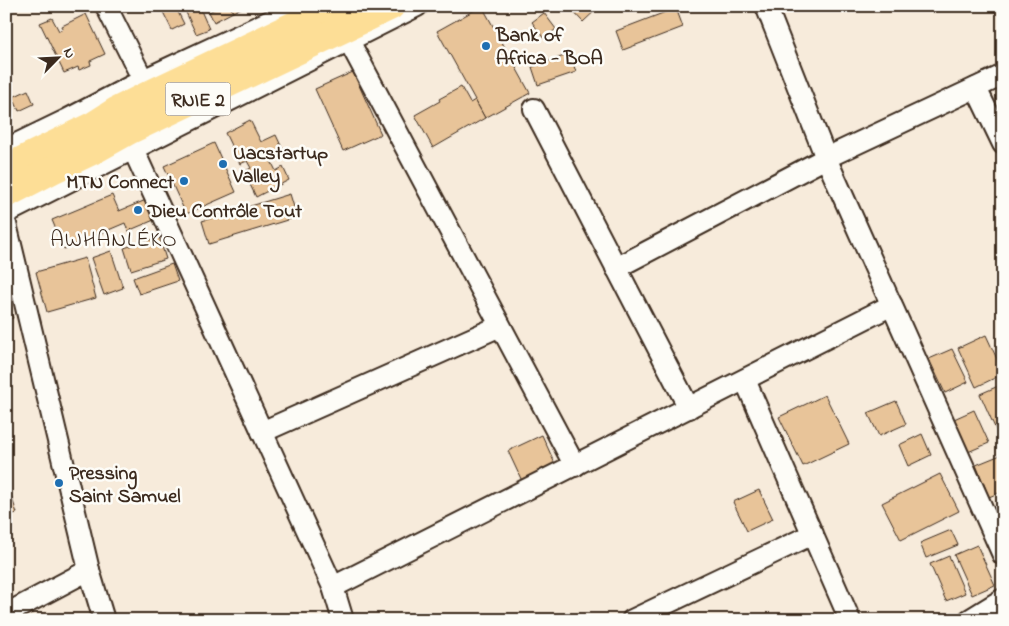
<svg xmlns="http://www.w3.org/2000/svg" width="1009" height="626" viewBox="0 0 1009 626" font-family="'Indie Flower',sans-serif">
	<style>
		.building { fill: #e8c499; stroke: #3b2a1e }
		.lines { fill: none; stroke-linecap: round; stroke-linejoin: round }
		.street-casing { stroke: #3b2a1e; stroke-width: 24 }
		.highway-casing { stroke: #3b2a1e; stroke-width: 31 }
		.street { stroke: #fdfcf7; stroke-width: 20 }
		.highway { stroke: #fdde96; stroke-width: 28 }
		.poi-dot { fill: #1f6fb2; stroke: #fdfcf7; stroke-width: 2 }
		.labels { text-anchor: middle; stroke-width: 5; stroke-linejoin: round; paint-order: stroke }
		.shield { fill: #fdfcf7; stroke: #75695f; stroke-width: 1 }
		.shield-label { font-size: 19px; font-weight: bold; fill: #3b2a1e }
		.poi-label { font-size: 20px; font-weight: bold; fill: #3b2a1e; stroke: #fdfcf7; text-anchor: start }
		.quarter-label { font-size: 22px; letter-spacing: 1px; fill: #3b2a1e; stroke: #fdfcf7 }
	</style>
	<rect width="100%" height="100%" fill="#f7ebdb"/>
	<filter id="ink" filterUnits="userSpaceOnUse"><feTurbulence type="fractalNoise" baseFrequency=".02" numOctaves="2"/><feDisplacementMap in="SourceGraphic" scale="10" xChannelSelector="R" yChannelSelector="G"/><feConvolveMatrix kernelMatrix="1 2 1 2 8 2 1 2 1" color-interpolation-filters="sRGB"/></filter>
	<g filter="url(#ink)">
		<g class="building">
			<polygon points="175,6 184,24 172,30 163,12"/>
			<polygon points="183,6 199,6 209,29 196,34"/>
			<polygon points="220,6 230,6 233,12 214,22 209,12"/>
			<polygon points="230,6 245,6 233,12"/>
			<polygon points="482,6 530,93 485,118 437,31"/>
			<polygon points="568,6 600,6 583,22"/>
			<polygon points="676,8 683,27 623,50 616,31"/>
			<polygon points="544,13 556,29 544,39 532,22"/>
			<polygon points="86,14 105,54 90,61 91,65 79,70 78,67 64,73 40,23 52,18 59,31 63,29 62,26"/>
			<polygon points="570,54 576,72 538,85 532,67"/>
			<polygon points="353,72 381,134 343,151 315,89"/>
			<polygon points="461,87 470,103 475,100 485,118 433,148 415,115 440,101 439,99"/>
			<polygon points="28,90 34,104 19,111 13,97"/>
			<polygon points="250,120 261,142 276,135 283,150 269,157 276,171 283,167 289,180 256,197 244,172 251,168 247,161 240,164 225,133"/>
			<polygon points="214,143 236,192 186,214 164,166"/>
			<polygon points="290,194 297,217 209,244 202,221"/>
			<polygon points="112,195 119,211 146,200 154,220 128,231 125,223 64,249 52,220"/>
			<polygon points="159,237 166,259 131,270 124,248"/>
			<polygon points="111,251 123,288 104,295 91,258"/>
			<polygon points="85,258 96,298 47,312 36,272"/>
			<polygon points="172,264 178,281 139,294 133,278"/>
			<polygon points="6,303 13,318 6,321"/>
			<polygon points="986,335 1003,372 1003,374 976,387 958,348"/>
			<polygon points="952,349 968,382 945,393 929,359"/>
			<polygon points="1003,384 1003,427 996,430 980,394"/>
			<polygon points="825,395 849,444 803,466 779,417"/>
			<polygon points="896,401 906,424 879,436 868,413"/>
			<polygon points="974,410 989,443 968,452 954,419"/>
			<polygon points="922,434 931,455 908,466 899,445"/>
			<polygon points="542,435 556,466 522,481 508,451"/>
			<polygon points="1003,454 1003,491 989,497 976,465"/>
			<polygon points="940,474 959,511 901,540 882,503"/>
			<polygon points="8,487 17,513 6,516 6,488"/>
			<polygon points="759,490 773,519 747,531 733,502"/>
			<polygon points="951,530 958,545 926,558 920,543"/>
			<polygon points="977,545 995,585 972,595 954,555"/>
			<polygon points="949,556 965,593 946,601 930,564"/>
		</g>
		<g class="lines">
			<g class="street-casing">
				<g id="street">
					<polyline points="106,6 143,80"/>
					<polyline points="766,6 826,158 1003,555"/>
					<polyline points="349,41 575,466"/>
					<polyline points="976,88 1003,144"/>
					<polyline points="534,109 689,408"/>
					<polyline points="6,149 66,120 143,80 302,6"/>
					<polyline points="133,149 333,587 343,620"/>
					<polyline points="6,213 417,6"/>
					<polyline points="6,224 89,570 104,620"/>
					<polyline points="616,268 826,158 1003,75"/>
					<polyline points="745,380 850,620"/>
					<polyline points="262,432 500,326"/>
					<polyline points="333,587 892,305"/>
					<polyline points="6,614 89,570"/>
					<polyline points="632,620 813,534"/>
					<polyline points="969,620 1003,599"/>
				</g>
			</g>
			<g class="highway-casing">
				<g id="highway">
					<polyline points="6,168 94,125 116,111 152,93 335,6"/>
					<polyline points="6,194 54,169 96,149 130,130 391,6"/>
				</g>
			</g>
			<use href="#street" class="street"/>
			<use href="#highway" class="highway"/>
		</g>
	</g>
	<g class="poi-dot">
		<circle cx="486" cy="46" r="5"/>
		<circle cx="223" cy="164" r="5"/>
		<circle cx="184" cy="181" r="5"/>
		<circle cx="138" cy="210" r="5"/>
		<circle cx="59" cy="483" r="5"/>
	</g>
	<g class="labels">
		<rect class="shield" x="165.5" y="82.5" width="65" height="33" rx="4"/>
		<g class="shield-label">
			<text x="198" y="106">RNIE 2</text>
		</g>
		<g class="poi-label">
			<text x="496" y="41">Bank of<tspan x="496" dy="23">Africa - BOA</tspan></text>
			<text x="233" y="159">Uacstartup<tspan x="233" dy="23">Valley</tspan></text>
			<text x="174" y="188" text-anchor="end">MTN Connect</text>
			<text x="148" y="217">Dieu Contrôle Tout</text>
			<text x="69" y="479">Pressing<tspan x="69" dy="23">Saint Samuel</tspan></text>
		</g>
		<g class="quarter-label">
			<text x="114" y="246">AWHANLÉKO</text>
		</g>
	</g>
	<rect width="1009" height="626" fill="none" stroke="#fdfcf7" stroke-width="25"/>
	<rect x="12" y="12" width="984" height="601" fill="none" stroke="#3b2a1e" stroke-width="2" filter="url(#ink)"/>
	<g transform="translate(58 58) rotate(66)" stroke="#fdfcf7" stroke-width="4" paint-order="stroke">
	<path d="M0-4L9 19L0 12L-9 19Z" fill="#3b2a1e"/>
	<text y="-8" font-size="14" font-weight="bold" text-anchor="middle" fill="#3b2a1e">N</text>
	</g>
</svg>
